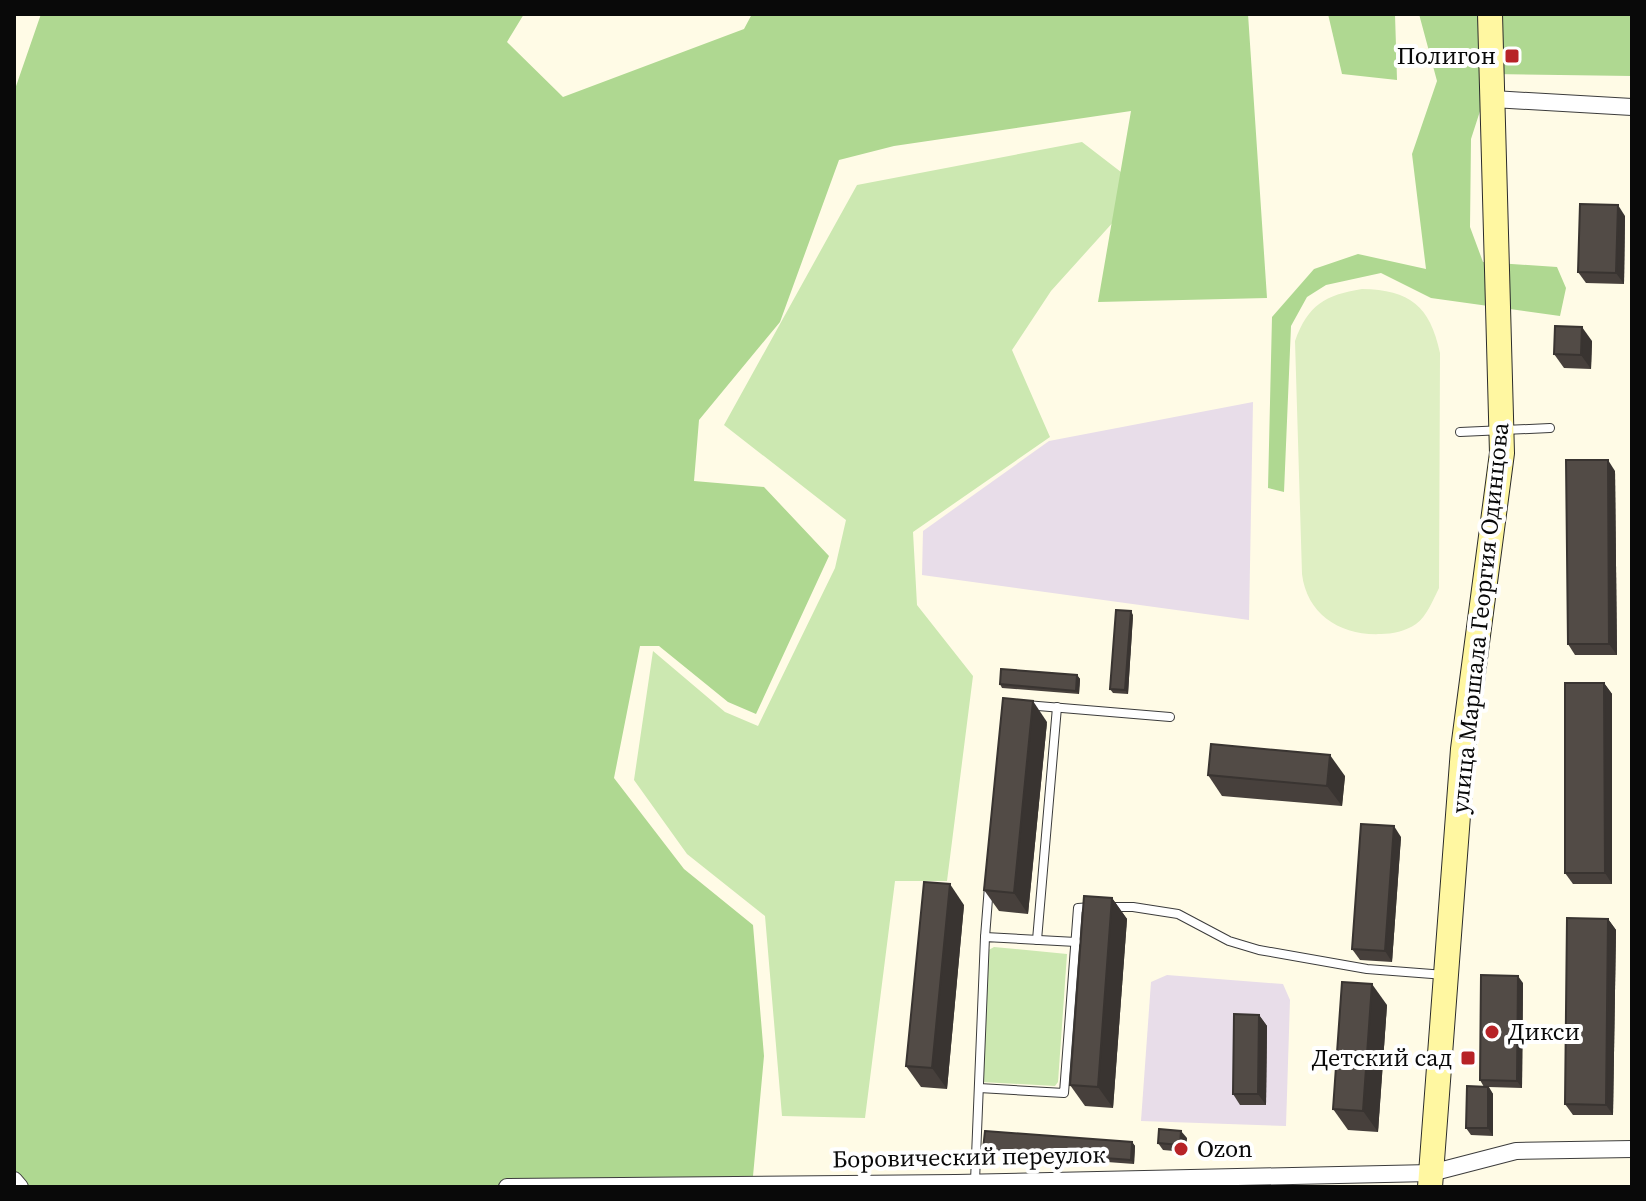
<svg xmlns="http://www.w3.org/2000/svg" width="1646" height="1201" viewBox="0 0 1646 1201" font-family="'Source Serif 4',serif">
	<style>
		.industrial { fill: #e8dde9 }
		.green { fill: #cce8b1 }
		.forest { fill: #afd891 }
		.pitch { fill: #dfefc3 }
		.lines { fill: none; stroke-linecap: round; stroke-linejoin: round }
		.lane-casing { stroke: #3c3c3c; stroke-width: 10 }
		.street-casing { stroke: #3c3c3c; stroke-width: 18 }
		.secondary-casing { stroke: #2b2b2b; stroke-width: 26 }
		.lane { stroke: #fff; stroke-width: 8 }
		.street { stroke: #fff; stroke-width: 16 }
		.secondary { stroke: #fff7a1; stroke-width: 24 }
		.wall { fill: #47403c }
		.shaded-wall { fill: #393431 }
		.building { fill: #524b46; stroke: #393431; stroke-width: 2 }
		.poi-dot { fill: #b72327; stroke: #fff; stroke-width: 3 }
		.labels { text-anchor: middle; stroke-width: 8; stroke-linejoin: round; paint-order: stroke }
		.poi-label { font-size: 24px; fill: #090909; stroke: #fff; text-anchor: end }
		.street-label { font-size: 24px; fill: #090909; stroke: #fff }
	</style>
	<rect width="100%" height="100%" fill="#fffbe6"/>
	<g class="industrial">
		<polygon points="1253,402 1249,620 922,575 923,531 1049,441"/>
		<polygon points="1167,975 1283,984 1290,1000 1286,1126 1141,1121 1151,982"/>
	</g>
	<g class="green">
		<polygon points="1082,142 1143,189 1051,291 1012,350 1050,437 913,532 917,605 973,676 947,881 895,881 865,1118 782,1116 765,916 687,854 634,780 653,651 725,712 758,726 835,568 846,520 724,425 857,185"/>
		<polygon points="994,947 1067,954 1058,1082 1055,1086 982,1082 987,951"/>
	</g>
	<g class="forest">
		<polygon points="41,14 524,14 507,42 563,97 744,29 752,14 1248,14 1267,298 1098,302 1131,111 894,146 839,160 780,322 699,420 694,481 764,487 829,556 756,714 728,702 659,646 640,646 614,778 684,869 753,925 764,1056 752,1187 14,1187 14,92"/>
		<polygon points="1328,14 1395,14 1397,80 1342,74"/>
		<polygon points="1419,14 1630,14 1632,76 1492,74 1471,139 1470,227 1483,262 1557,267 1566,288 1560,316 1431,298 1381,273 1326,285 1307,297 1291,326 1284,492 1268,488 1272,317 1314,269 1358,254 1426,269 1412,154 1437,81"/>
	</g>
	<path class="pitch" d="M1362,289C1410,290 1430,306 1440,353L1439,588C1433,600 1427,616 1416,624C1406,631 1392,634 1381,634C1341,636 1307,615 1302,574L1295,341C1308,305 1325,295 1362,289Z"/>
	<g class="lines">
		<g class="lane-casing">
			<g id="lane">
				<polyline points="1460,432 1550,428"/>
				<polyline points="1026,705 1170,717"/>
				<polyline points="1109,907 1133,907 1178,914 1229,941 1259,950 1367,969 1445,975"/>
				<polyline points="985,937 989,886"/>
				<polyline points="1037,940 1057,707"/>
				<polyline points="979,1088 1064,1093 1078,908 1091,907"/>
				<polyline points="975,1181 985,937 1076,942"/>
			</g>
		</g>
		<g class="street-casing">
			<g id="street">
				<polyline points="1493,99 1632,107"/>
				<polyline points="14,1180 20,1187"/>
				<polyline points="507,1187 956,1183 1431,1173 1516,1151 1632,1149"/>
			</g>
		</g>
		<g class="secondary-casing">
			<polyline id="secondary" points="1430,1187 1463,749 1502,453 1490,14"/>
		</g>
		<use href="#lane" class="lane"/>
		<use href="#street" class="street"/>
		<use href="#secondary" class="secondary"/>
	</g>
	<g class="wall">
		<polygon points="1625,216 1624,284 1586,283 1578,272"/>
		<polygon points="1592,341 1591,369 1564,368 1554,354"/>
		<polygon points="1615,471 1617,655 1575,655 1568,644"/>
		<polygon points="1133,615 1128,694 1113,693 1110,689"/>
		<polygon points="1077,675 1080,679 1079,694 1002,688 1000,684"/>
		<polygon points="1604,683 1612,694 1612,884 1573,884 1565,873"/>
		<polygon points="1047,722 1028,914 999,911 984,890"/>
		<polygon points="1208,775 1345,776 1342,806 1222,796"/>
		<polygon points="1401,837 1392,962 1360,960 1352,949"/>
		<polygon points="1112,898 1127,919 1113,1108 1085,1106 1070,1085"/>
		<polygon points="964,905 947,1089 921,1087 906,1066"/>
		<polygon points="1608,919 1616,930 1613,1115 1573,1115 1565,1104"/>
		<polygon points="1523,983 1522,1088 1489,1087 1493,1094 1493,1136 1471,1135 1466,1128 1484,1087 1480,1080"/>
		<polygon points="1387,1005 1378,1132 1348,1130 1333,1109"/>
		<polygon points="1259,1015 1267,1026 1266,1105 1240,1105 1233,1094"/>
		<polygon points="1187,1138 1185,1152 1163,1150 1158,1143"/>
		<polygon points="1132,1142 1135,1146 1134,1164 986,1153 983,1149"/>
	</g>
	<g class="shaded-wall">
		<polygon points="1618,205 1625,216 1624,284 1616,273"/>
		<polygon points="1582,327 1592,341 1591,369 1581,355"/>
		<polygon points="1608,460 1615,471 1617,655 1609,644"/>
		<polygon points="1131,611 1133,615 1128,694 1125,690"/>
		<polygon points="1077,675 1080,679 1079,694 1076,691"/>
		<polygon points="1604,683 1612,694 1612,884 1605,873"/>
		<polygon points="1033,701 1047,722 1028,914 1014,893"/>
		<polygon points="1330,755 1345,776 1342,806 1327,786"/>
		<polygon points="1394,826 1401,837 1392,962 1385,951"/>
		<polygon points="950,884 964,905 947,1089 932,1068"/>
		<polygon points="1112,898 1127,919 1113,1108 1098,1087"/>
		<polygon points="1608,919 1616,930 1613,1115 1606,1105"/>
		<polygon points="1518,976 1523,983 1522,1088 1517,1081"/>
		<polygon points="1372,984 1387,1005 1378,1132 1363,1111"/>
		<polygon points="1259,1015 1267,1026 1266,1105 1258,1094"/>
		<polygon points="1488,1087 1493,1094 1493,1136 1488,1128"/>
		<polygon points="1181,1131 1187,1138 1185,1152 1180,1145"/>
		<polygon points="1132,1142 1135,1146 1134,1164 1131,1160"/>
	</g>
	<g class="building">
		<polygon points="1580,204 1618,205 1616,273 1578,272"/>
		<polygon points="1555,326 1582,327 1581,355 1554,354"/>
		<polygon points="1566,460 1608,460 1609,644 1568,644"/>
		<polygon points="1116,610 1131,611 1125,690 1110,689"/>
		<polygon points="1001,669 1077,675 1076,691 1000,684"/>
		<polygon points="1565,683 1604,683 1605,873 1565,873"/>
		<polygon points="1003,698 1033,701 1014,893 984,890"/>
		<polygon points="1211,744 1330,755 1327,786 1208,775"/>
		<polygon points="1361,824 1394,826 1385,951 1352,949"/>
		<polygon points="924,882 950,884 932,1068 906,1066"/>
		<polygon points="1084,896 1112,898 1098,1087 1070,1085"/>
		<polygon points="1567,918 1608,919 1606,1105 1565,1104"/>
		<polygon points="1481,975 1518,976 1517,1081 1480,1080"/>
		<polygon points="1342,982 1372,984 1363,1111 1333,1109"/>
		<polygon points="1234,1014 1259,1015 1258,1094 1233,1094"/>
		<polygon points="1467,1086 1488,1087 1488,1128 1466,1128"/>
		<polygon points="1159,1129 1181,1131 1180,1145 1158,1143"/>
		<polygon points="985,1131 1132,1142 1131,1160 983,1149"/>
	</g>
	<g class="poi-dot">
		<rect x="1504" y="48" width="16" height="16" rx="4"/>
		<circle cx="1492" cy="1032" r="8"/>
		<rect x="1460" y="1050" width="16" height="16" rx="4"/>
		<circle cx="1181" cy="1149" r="8"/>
	</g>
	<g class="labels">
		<g class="poi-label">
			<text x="1496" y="64">Полигон</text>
			<text x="1508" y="1040" text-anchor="start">Дикси</text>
			<text x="1452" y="1066">Детский сад</text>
			<text x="1197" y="1157" text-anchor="start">Ozon</text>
		</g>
		<g class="street-label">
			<text transform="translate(1480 618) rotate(-84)" y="8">улица Маршала Георгия Одинцова</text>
			<text transform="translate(969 1157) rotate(-1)" y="8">Боровический переулок</text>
		</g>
	</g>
	<rect width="1646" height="1201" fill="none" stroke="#090909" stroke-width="32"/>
</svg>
